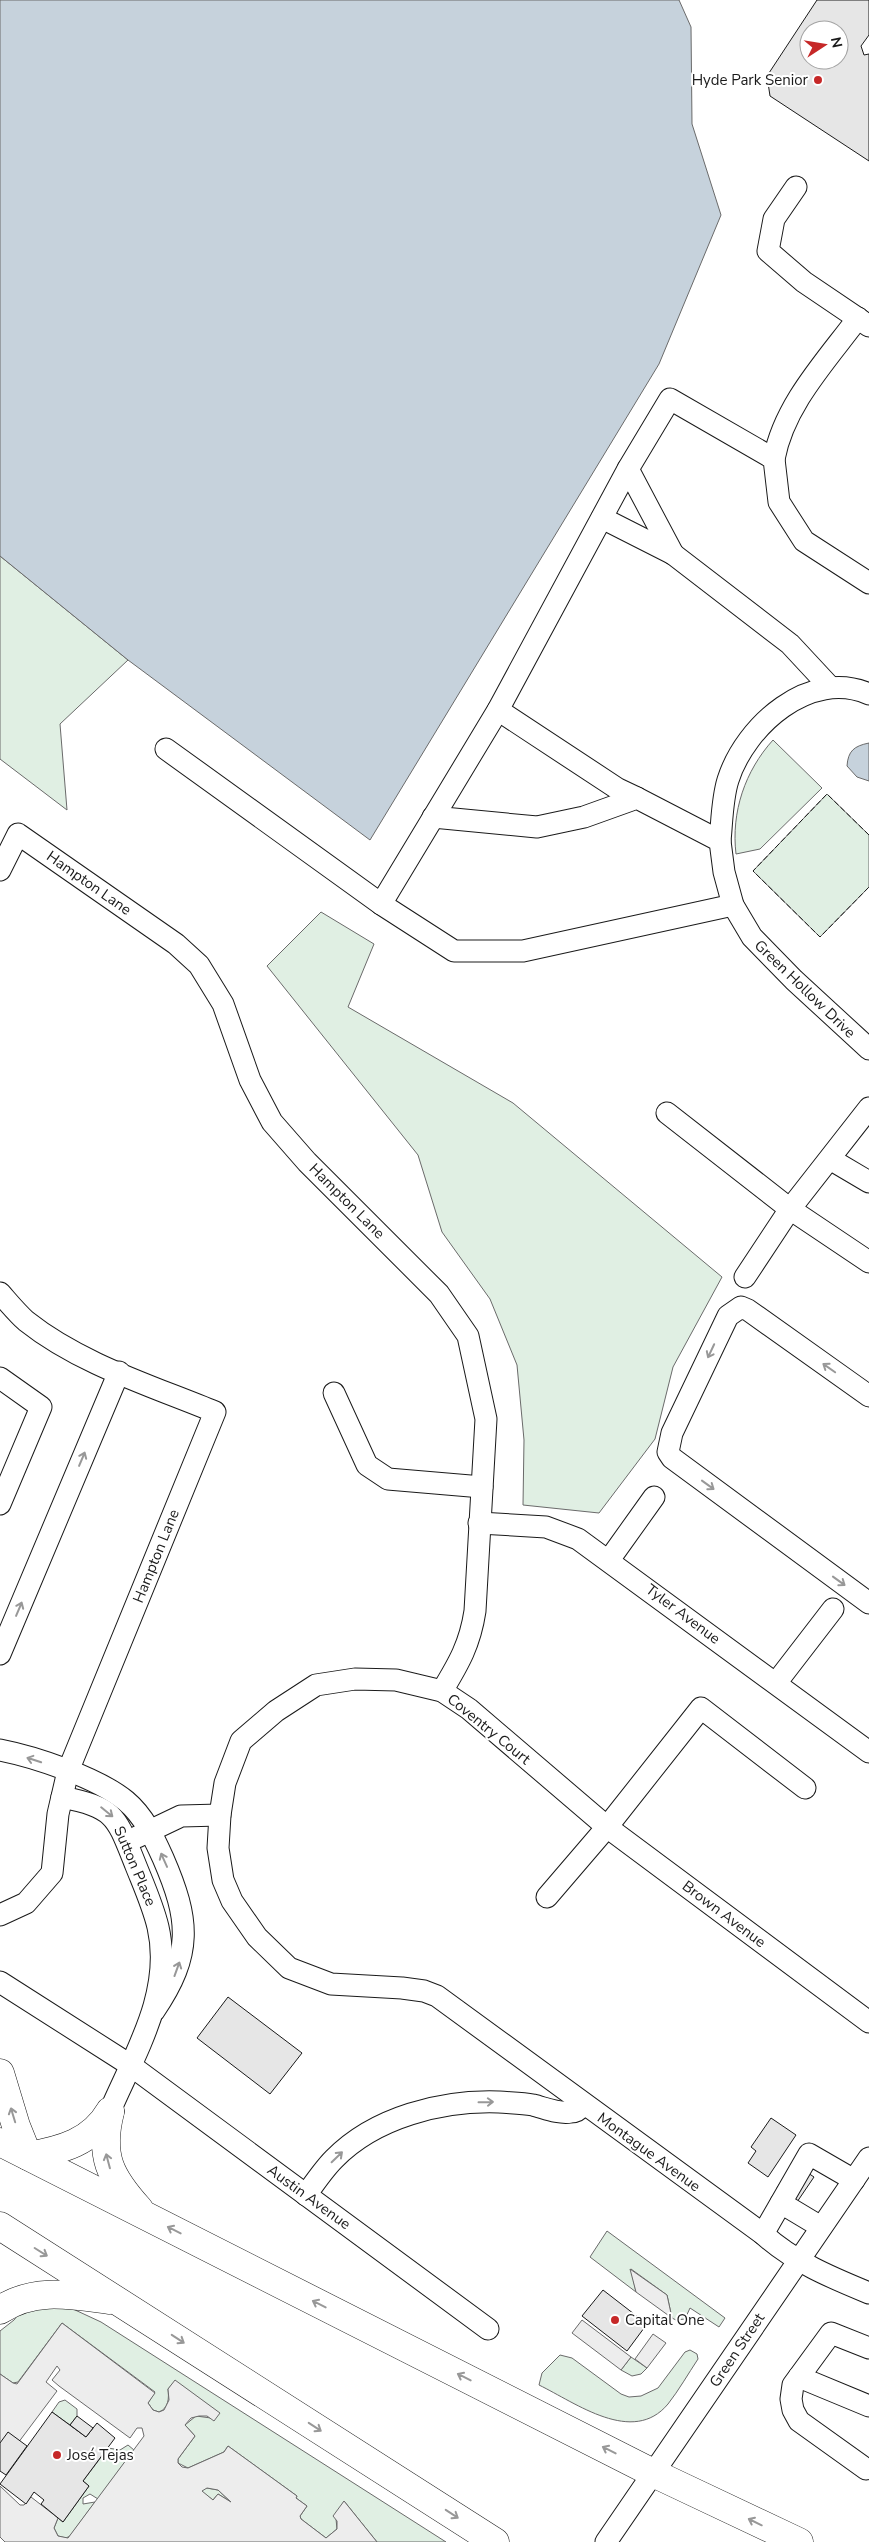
<svg xmlns="http://www.w3.org/2000/svg" width="869" height="2542" viewBox="0 0 869 2542" font-family="'Nunito Sans',sans-serif">
	<style>
		.green { fill: #e0efe3; stroke: #6a6a6a }
		.parking { fill: #ededed; stroke: #6a6a6a; fill-rule: evenodd }
		.water { fill: #c6d2dc; stroke: #6a6a6a }
		.building { fill: #e6e6e6; stroke: #1a1a1a; fill-rule: evenodd }
		.lines { fill: none; stroke-linecap: round; stroke-linejoin: round }
		.minor-casing { stroke: #1a1a1a; stroke-width: 23 }
		.highway-casing { stroke: #1a1a1a; stroke-width: 29 }
		.minor { stroke: #fff; stroke-width: 21 }
		.highway { stroke: #fff; stroke-width: 28 }
		.fence { stroke: #1a1a1a; stroke-width: 1; stroke-dasharray: 6 2.5; stroke-linecap: butt }
		.oneway { stroke: #989898 }
		.poi-dot { fill: #c62828; stroke: #fff; stroke-width: 2 }
		.labels { text-anchor: middle; stroke-width: 4; stroke-linejoin: round; paint-order: stroke }
		.poi-label { font-size: 15px; fill: #1a1a1a; stroke: #fff; text-anchor: start }
		.street-label { font-size: 15px; fill: #1a1a1a; stroke: #fff }
	</style>
	<rect width="100%" height="100%" fill="#fff"/>
	<g class="green">
		<polygon points="0,556 128,660 60,724 67,810 0,759"/>
		<path d="M773,740L822,788L760,849L736,854C731,812 745,771 773,740Z"/>
		<polygon points="827,794 869,835 869,887 820,937 753,871"/>
		<polygon points="321,912 374,944 348,1007 513,1103 722,1277 673,1367 655,1439 599,1513 523,1505 524,1440 517,1365 490,1299 442,1232 418,1155 267,966"/>
		<polygon points="607,2231 725,2318 719,2327 690,2308 685,2319 676,2320 672,2318 667,2295 631,2269 636,2292 590,2257"/>
		<path d="M26,2305L73,2309L101,2322L446,2542H377L344,2501L336,2519L337,2529L326,2538L301,2519L300,2516L307,2506L296,2498L297,2496L228,2446L224,2452L188,2468L178,2463V2459L195,2436L185,2425L196,2416L211,2418L219,2413L175,2381L168,2389C169,2398 169,2408 159,2412L153,2410L148,2403L155,2392L62,2323L18,2382L13,2383L0,2374V2331L14,2320Z"/>
		<path d="M690,2350L697,2354L698,2359C688,2374 679,2390 668,2404C633,2446 576,2403 539,2385L542,2373L560,2355L572,2358L621,2394L629,2397L641,2396L658,2388L685,2352Z"/>
		<polygon points="631,2357 647,2368 641,2374 632,2376 621,2370"/>
		<polygon points="65,2400 77,2409 77,2416 70,2425 52,2412 59,2402"/>
		<polygon points="128,2445 134,2450 98,2499 90,2494 83,2498 83,2504 95,2502 70,2536 66,2538 58,2536 54,2528 58,2518 63,2522 89,2486 83,2481 108,2448 120,2450"/>
		<polygon points="207,2488 218,2490 231,2502 218,2494 213,2500 202,2492 202,2489"/>
	</g>
	<g class="parking">
		<polygon points="630,2269 667,2295 672,2318 636,2292"/>
		<polygon points="582,2320 631,2357 621,2370 572,2333"/>
		<path d="M62,2323L155,2393L148,2403L153,2410L159,2412L164,2410L169,2400L168,2389L175,2380L220,2413L214,2421L207,2416H199L191,2418L185,2425L195,2436L178,2459V2463L182,2467L188,2468L224,2452L228,2446L297,2496L296,2498L307,2506L300,2516L301,2519L326,2538L337,2529V2521L333,2516L344,2501L377,2542H5L0,2537V2486L20,2505H24L31,2497L58,2518L54,2528L58,2536L68,2538L144,2436L142,2428H137L130,2438L59,2386L52,2380L60,2370L57,2366L46,2382L57,2391L0,2467V2374L13,2383L17,2384ZM207,2488L218,2490L231,2502L218,2494L213,2500L202,2491Z"/>
		<polygon points="653,2334 666,2343 647,2368 635,2359"/>
	</g>
	<g class="water">
		<polygon points="0,0 679,0 691,27 692,124 721,215 659,364 370,840 128,660 0,556"/>
		<path d="M869,743V781L857,777L847,766C848,751 854,746 869,743Z"/>
	</g>
	<g class="building">
		<path d="M817,0H869V35L861,46L864,55L869,54V161L770,96L767,76ZM809,30H839V60H809Z"/>
		<polygon points="228,1997 302,2053 270,2094 197,2038"/>
		<polygon points="771,2118 796,2135 768,2177 748,2163 756,2151 751,2147"/>
		<polygon points="793,2163 814,2177 797,2202 777,2188"/>
		<polygon points="603,2290 647,2324 627,2351 582,2316"/>
		<polygon points="52,2412 86,2437 97,2423 115,2438 83,2481 89,2486 63,2522 41,2504 44,2500 34,2492 26,2504 0,2484"/>
		<polygon points="77,2416 93,2428 86,2437 70,2425"/>
		<polygon points="8,2432 27,2446 6,2475 0,2471 0,2443"/>
	</g>
	<g class="lines">
		<g class="minor-casing">
			<g id="minor">
				<polyline points="796,187 774,219 768,251 804,282 869,326"/>
				<path d="M774,459C784,405 826,361 858,318"/>
				<polyline points="628,469 673,554"/>
				<polyline points="602,518 673,554 790,644 830,687"/>
				<polyline points="498,710 618,789 637,798"/>
				<polyline points="166,749 381,904 454,951 523,951 733,905"/>
				<polyline points="433,817 537,827 584,817 637,798 720,841 724,872 733,905 752,937 794,980 869,1049"/>
				<path d="M720,841C722,822 722,799 728,780C745,726 810,668 869,694"/>
				<path d="M0,870L18,834L176,944L199,965L223,1004L250,1080L272,1122L307,1162L439,1294L468,1336L486,1419L475,1611C470,1644 459,1663 442,1691"/>
				<polyline points="381,904 498,710 628,469 670,399 774,459 779,502 804,541 869,583"/>
				<polyline points="667,1113 790,1209 869,1262"/>
				<polyline points="830,1159 869,1182"/>
				<polyline points="745,1277 790,1209 869,1108"/>
				<path d="M0,1293C8,1302 17,1313 26,1321C80,1364 152,1386 215,1412L68,1771L58,1814L52,1873L26,1903L0,1915"/>
				<polyline points="0,1378 41,1407 0,1504"/>
				<polyline points="334,1393 367,1465 388,1479 482,1487"/>
				<polyline points="869,1396 748,1310 741,1307 728,1316 672,1433 668,1452 672,1458 869,1603"/>
				<polyline points="479,1523 546,1527 578,1539 869,1752"/>
				<polyline points="609,1560 654,1497"/>
				<polyline points="0,1654 119,1372"/>
				<polyline points="776,1683 833,1609"/>
				<path d="M0,1750C36,1757 98,1778 126,1801C144,1816 154,1838 163,1858C190,1920 193,1954 154,2011"/>
				<path d="M62,1797C116,1808 116,1816 136,1866C144,1886 153,1906 158,1927C173,1992 135,2053 110,2111"/>
				<polyline points="137,1837 181,1816 220,1815"/>
				<polyline points="547,1897 607,1827 701,1708 805,1788"/>
				<polyline points="0,1982 130,2065 488,2329"/>
				<path d="M869,2022L607,1827L469,1709L442,1691L396,1680L355,1679L316,1685L276,1711L241,1741L225,1783L220,1815L218,1848L223,1880L232,1901L257,1937L289,1968L331,1984L402,1988L424,1991L437,1996L763,2234C794,2262 830,2277 869,2293"/>
				<path d="M306,2195C315,2182 324,2169 334,2159C375,2117 442,2100 499,2102C511,2103 522,2103 533,2105C545,2108 558,2114 571,2112C576,2112 580,2109 583,2105"/>
				<polyline points="781,2203 821,2227"/>
				<polyline points="763,2234 809,2154 854,2180"/>
				<polyline points="799,2377 869,2406"/>
				<polyline points="866,2469 799,2421 793,2410 791,2399 793,2385 831,2333 869,2348"/>
				<polyline points="606,2542 869,2158"/>
			</g>
		</g>
		<g class="highway-casing">
			<g id="highway">
				<path d="M0,2073L16,2126L28,2156C62,2150 92,2142 110,2111"/>
				<path d="M110,2112C99,2156 110,2177 139,2209"/>
				<polyline points="0,2142 653,2473 799,2542"/>
				<polyline points="0,2226 495,2542"/>
				<path d="M0,2310C34,2287 72,2295 110,2300"/>
			</g>
		</g>
		<use href="#minor" class="minor"/>
		<use href="#highway" class="highway"/>
		<polyline class="fence" points="869,835 827,794 753,871 820,937 869,887"/>
	</g>
	<defs><path id="oneway-shaft" d="M-6 0H5M1.5-3L5.5 0L1.5 3" fill="none" stroke-width="1.6" stroke-linecap="round" stroke-linejoin="round" transform="scale(1.25)"/></defs>
	<g class="oneway">
		<use href="#oneway-shaft" transform="translate(711 1351) rotate(115)"/>
		<use href="#oneway-shaft" transform="translate(829 1368) rotate(-145)"/>
		<use href="#oneway-shaft" transform="translate(82 1459) rotate(-67)"/>
		<use href="#oneway-shaft" transform="translate(708 1485) rotate(36)"/>
		<use href="#oneway-shaft" transform="translate(839 1581) rotate(36)"/>
		<use href="#oneway-shaft" transform="translate(19 1609) rotate(-67)"/>
		<use href="#oneway-shaft" transform="translate(34 1760) rotate(-162)"/>
		<use href="#oneway-shaft" transform="translate(107 1812) rotate(39)"/>
		<use href="#oneway-shaft" transform="translate(164 1860) rotate(-114)"/>
		<use href="#oneway-shaft" transform="translate(177 1969) rotate(-70)"/>
		<use href="#oneway-shaft" transform="translate(486 2102) rotate(-1)"/>
		<use href="#oneway-shaft" transform="translate(13 2115) rotate(-107)"/>
		<use href="#oneway-shaft" transform="translate(337 2157) rotate(-44)"/>
		<use href="#oneway-shaft" transform="translate(108 2161) rotate(-105)"/>
		<use href="#oneway-shaft" transform="translate(174 2230) rotate(-153)"/>
		<use href="#oneway-shaft" transform="translate(41 2252) rotate(32)"/>
		<use href="#oneway-shaft" transform="translate(319 2304) rotate(-153)"/>
		<use href="#oneway-shaft" transform="translate(178 2339) rotate(33)"/>
		<use href="#oneway-shaft" transform="translate(464 2377) rotate(-153)"/>
		<use href="#oneway-shaft" transform="translate(315 2427) rotate(33)"/>
		<use href="#oneway-shaft" transform="translate(609 2450) rotate(-153)"/>
		<use href="#oneway-shaft" transform="translate(452 2514) rotate(33)"/>
		<use href="#oneway-shaft" transform="translate(755 2522) rotate(-154)"/>
	</g>
	<g class="poi-dot">
		<circle cx="818" cy="80" r="5"/>
		<circle cx="615" cy="2320" r="5"/>
		<circle cx="57" cy="2455" r="5"/>
	</g>
	<g class="labels">
		<g class="poi-label">
			<text x="808" y="85" text-anchor="end">Hyde Park Senior</text>
			<text x="625" y="2325">Capital One</text>
			<text x="67" y="2460">José Tejas</text>
		</g>
		<g class="street-label">
			<text transform="translate(89 883) rotate(35)" y="5">Hampton Lane</text>
			<text transform="translate(805 989) rotate(44)" y="5">Green Hollow Drive</text>
			<text transform="translate(347 1201) rotate(45)" y="5">Hampton Lane</text>
			<text transform="translate(156 1556) rotate(-68)" y="5">Hampton Lane</text>
			<text transform="translate(683 1614) rotate(37)" y="5">Tyler Avenue</text>
			<text transform="translate(489 1729) rotate(39)" y="5">Coventry Court</text>
			<text transform="translate(135 1866) rotate(67)" y="5">Sutton Place</text>
			<text transform="translate(724 1914) rotate(37)" y="5">Brown Avenue</text>
			<text transform="translate(649 2152) rotate(36)" y="5">Montague Avenue</text>
			<text transform="translate(309 2197) rotate(36)" y="5">Austin Avenue</text>
			<text transform="translate(737 2350) rotate(-56)" y="5">Green Street</text>
		</g>
	</g>
	<g transform="translate(824 45) rotate(78)"><circle r="24" fill="#ffffff" stroke="#a3a3a3"/>
	<path d="M0-4L9 19L0 12L-9 19Z" fill="#c62828"/>
	<text y="-8" font-size="14" font-weight="bold" text-anchor="middle" fill="#1a1a1a">N</text>
	</g>
</svg>
